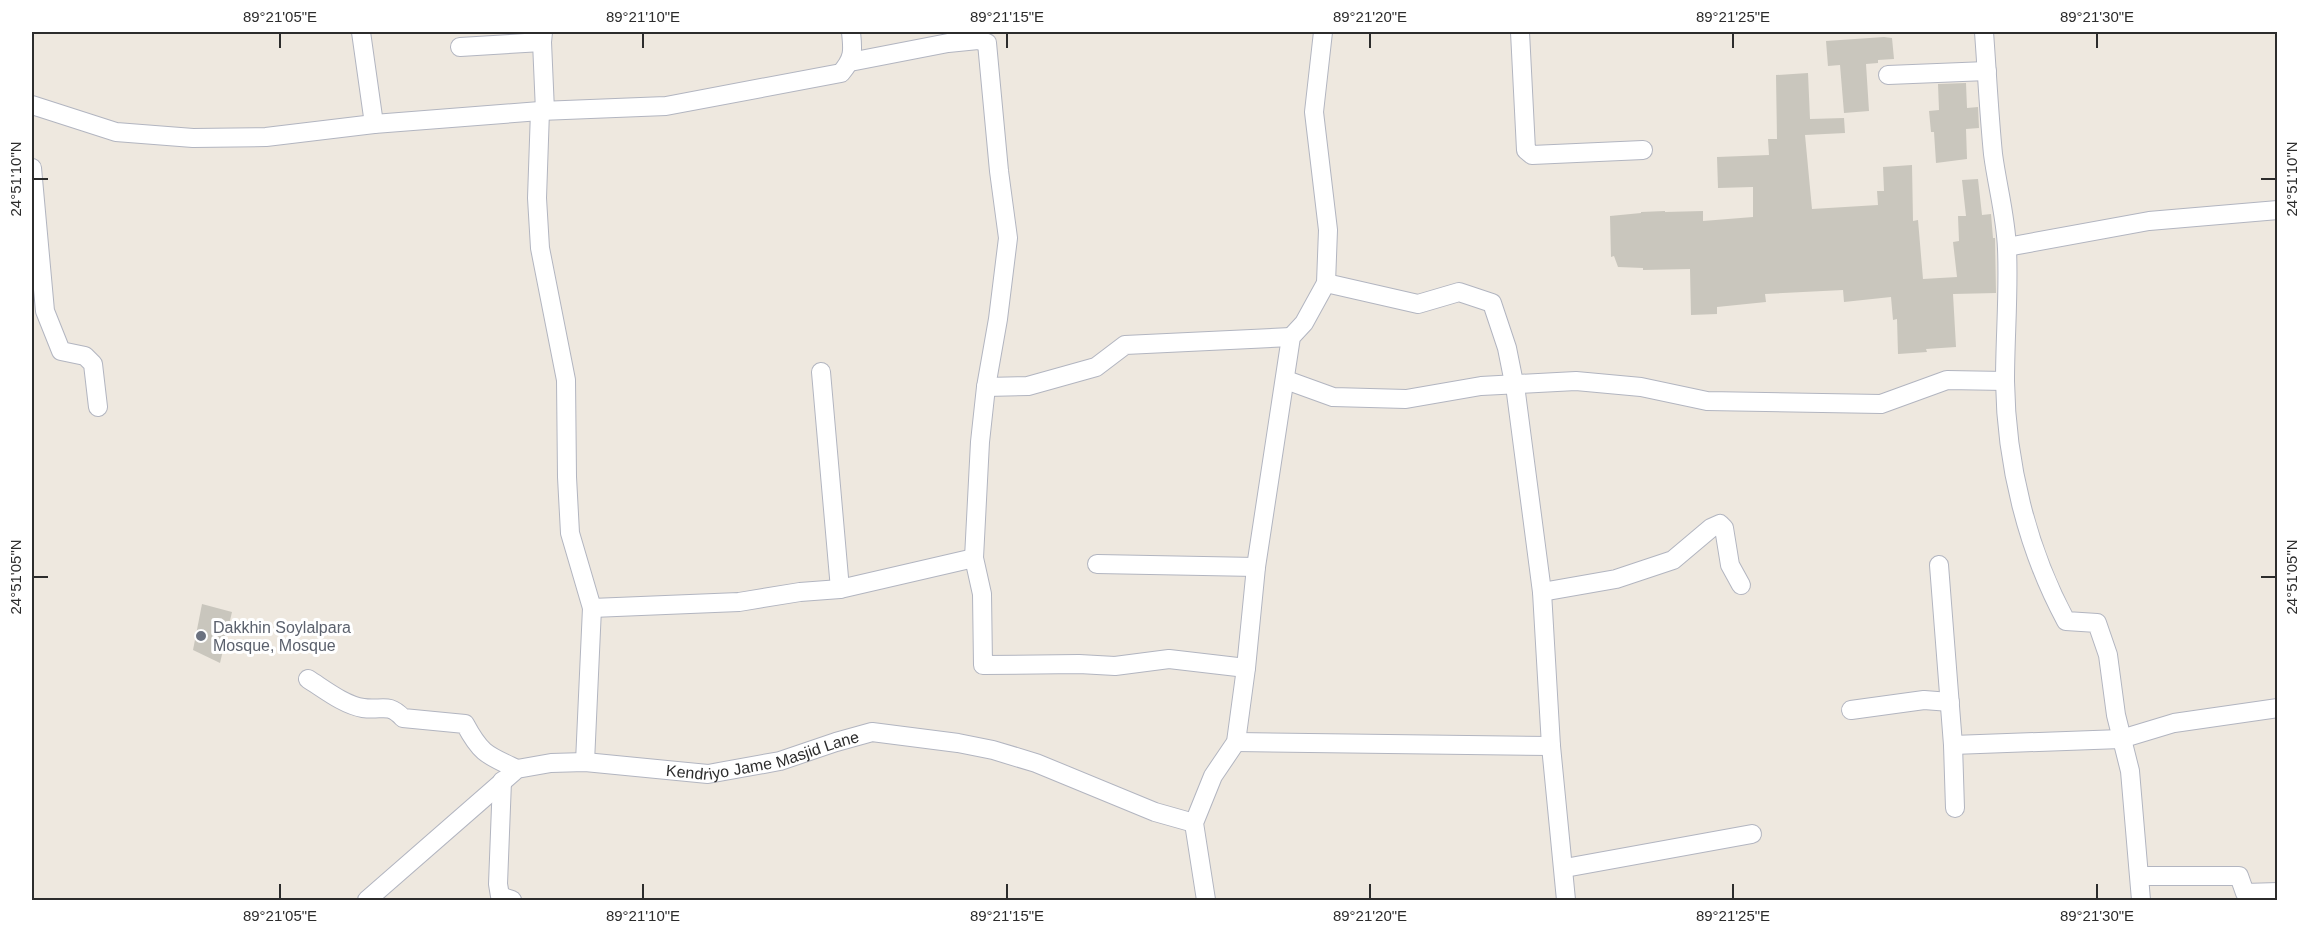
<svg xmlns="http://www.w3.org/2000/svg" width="2309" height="932" viewBox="0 0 2309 932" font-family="Arial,sans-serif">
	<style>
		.building { fill: #c9c6bd }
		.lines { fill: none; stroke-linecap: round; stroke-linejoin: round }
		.street-casing { stroke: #b2b5c0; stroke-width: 20 }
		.street { stroke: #fff; stroke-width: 18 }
		.ticks { fill: none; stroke: #2c2c2c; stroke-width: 2 }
		.worship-dot { fill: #6b7280; stroke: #fff; stroke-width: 2 }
		.labels { text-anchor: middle; stroke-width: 6; stroke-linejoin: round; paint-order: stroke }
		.worship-label { font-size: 16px; fill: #5b616d; stroke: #fff; text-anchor: start }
		.street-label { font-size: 16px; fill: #2c2c2c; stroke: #fff }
		.neatline { fill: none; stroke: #2c2c2c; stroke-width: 2 }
		.ticks-label { font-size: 15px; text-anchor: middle; fill: #2c2c2c }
	</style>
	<rect width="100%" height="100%" fill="#eee8df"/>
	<g class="building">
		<polygon points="1884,37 1892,38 1894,59 1878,60 1878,63 1866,64 1869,111 1844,113 1840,65 1828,66 1826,41"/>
		<polygon points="1808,73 1810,119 1844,118 1845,133 1805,135 1812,209 1878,205 1877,191 1884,191 1883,167 1912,165 1913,221 1918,220 1923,279 1957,277 1953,242 1959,241 1958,216 1966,216 1962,180 1978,179 1982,215 1991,214 1993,238 1995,238 1996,293 1953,294 1956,347 1926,349 1927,352 1898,354 1897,319 1893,320 1891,297 1844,302 1843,290 1765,294 1766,302 1717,307 1717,314 1691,315 1690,269 1643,270 1643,268 1618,267 1614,256 1611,257 1610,216 1641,213 1641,212 1665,211 1665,212 1703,211 1703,221 1753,217 1753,187 1718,188 1717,157 1769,155 1768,139 1777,139 1776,75"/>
		<polygon points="1966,83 1967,108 1978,107 1979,128 1966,129 1967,159 1936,163 1934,132 1931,132 1929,111 1939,110 1938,84"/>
		<polygon points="202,604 232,612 220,663 193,650"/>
	</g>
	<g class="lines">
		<g class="street-casing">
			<g id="street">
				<polyline points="361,32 374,124"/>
				<polyline points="543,32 542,42 545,111"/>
				<polyline points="1520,32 1526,150 1532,155 1643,150"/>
				<path d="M1984,32C1987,72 1989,114 1993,154C1997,185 2006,217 2007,249C2009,293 2005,337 2005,381C2006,463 2027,549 2066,621L2097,623L2108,655L2116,715L2130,771L2141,900"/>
				<polyline points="460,47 542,42"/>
				<polyline points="850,62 948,43 978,40 987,43 999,171 1008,238 998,319 986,387 980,442 974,558 982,594 983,665 1079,664 1115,666 1169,659 1246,668"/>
				<polyline points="1888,75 1987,71"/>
				<path d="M32,105L116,132L193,138L266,137L374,124L540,111L666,106L841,73C854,58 853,51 851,32"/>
				<polyline points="540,111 537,198 540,248 566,380 567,477 570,533 592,608 585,762"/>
				<polyline points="32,168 45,311 61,351 85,356 93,364 98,407"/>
				<polyline points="2007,247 2149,221 2278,210"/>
				<polyline points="1326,283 1418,304 1459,292 1492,303 1507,348 1516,393 1542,592 1551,746 1566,900"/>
				<polyline points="821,372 840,589"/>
				<polyline points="1286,380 1333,397 1406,399 1481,386 1576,381 1641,387 1707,401 1881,404 1947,380 2005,381"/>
				<polyline points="986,387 1028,386 1096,367 1125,345 1291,337"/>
				<polyline points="1097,564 1256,567"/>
				<polyline points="1939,565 1953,745 1955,808"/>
				<polyline points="1542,592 1616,579 1673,560 1711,528 1720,524 1724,528 1730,565 1741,585"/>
				<polyline points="592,608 739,602 800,592 840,589 974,558"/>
				<path d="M308,679C324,689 344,705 363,708C382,711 388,702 403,718L465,724C481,754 487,755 517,769"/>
				<polyline points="1851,710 1924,700 1950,702"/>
				<polyline points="1236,742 1551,746"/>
				<polyline points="1953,745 2121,739 2174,723 2278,708"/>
				<polyline points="502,781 498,884 500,896 512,900"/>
				<polyline points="1565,868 1752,834"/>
				<polyline points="2140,876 2239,876 2245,893 2278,892"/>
				<path id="s1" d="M367,900L517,769L551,763L585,762L708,774L780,761L836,742L872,732L958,743L993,750L1036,763L1155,812L1194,823"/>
				<polyline points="1206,900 1194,823 1213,776 1236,742 1246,668 1256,567 1291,337 1304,323 1326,283 1328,230 1314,112 1323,32"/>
			</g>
		</g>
		<use href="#street" class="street"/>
	</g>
	<path class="ticks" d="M280,33V48M643,33V48M1007,33V48M1370,33V48M1733,33V48M2097,33V48M33,179H48M2261,179H2276M33,577H48M2261,577H2276M280,884V899M643,884V899M1007,884V899M1370,884V899M1733,884V899M2097,884V899"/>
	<circle class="worship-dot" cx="201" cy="636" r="6"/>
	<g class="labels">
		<g class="worship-label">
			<text x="213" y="633">Dakkhin Soylalpara<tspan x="213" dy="18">Mosque, Mosque</tspan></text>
		</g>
		<g class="street-label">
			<text dy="6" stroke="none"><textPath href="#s1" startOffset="448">Kendriyo Jame Masjid Lane</textPath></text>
		</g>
	</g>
	<rect width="2309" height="932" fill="none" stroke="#ffffff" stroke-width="66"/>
	<rect x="33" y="33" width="2243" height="866" class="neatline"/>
	<g class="ticks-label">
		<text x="280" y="22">89°21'05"E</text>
		<text x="643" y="22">89°21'10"E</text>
		<text x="1007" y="22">89°21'15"E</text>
		<text x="1370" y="22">89°21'20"E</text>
		<text x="1733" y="22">89°21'25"E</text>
		<text x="2097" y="22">89°21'30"E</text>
		<text transform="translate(16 179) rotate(-90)" y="5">24°51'10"N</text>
		<text transform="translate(2292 179) rotate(-90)" y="5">24°51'10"N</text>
		<text transform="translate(16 577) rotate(-90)" y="5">24°51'05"N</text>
		<text transform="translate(2292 577) rotate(-90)" y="5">24°51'05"N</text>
		<text x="280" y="921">89°21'05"E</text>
		<text x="643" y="921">89°21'10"E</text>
		<text x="1007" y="921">89°21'15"E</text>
		<text x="1370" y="921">89°21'20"E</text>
		<text x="1733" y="921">89°21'25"E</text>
		<text x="2097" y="921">89°21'30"E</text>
	</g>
</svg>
